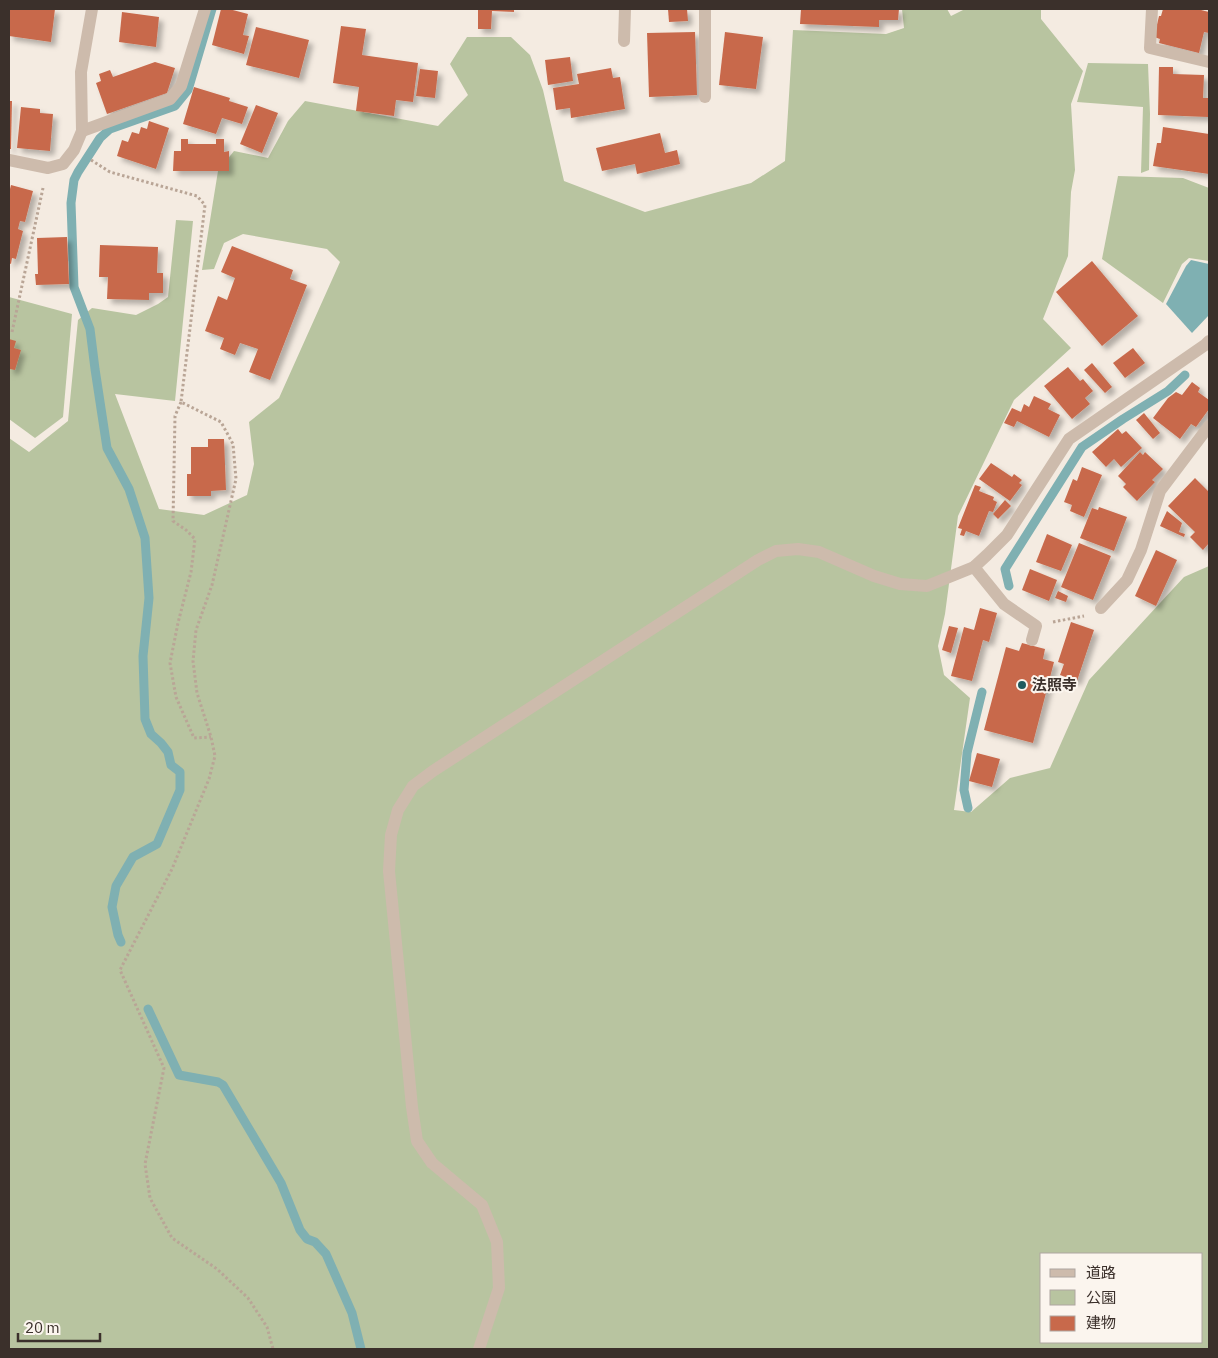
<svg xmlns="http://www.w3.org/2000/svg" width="1218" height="1358" viewBox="0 0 1218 1358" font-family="'IBM Plex Sans','Noto Sans JP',sans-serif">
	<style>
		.green { fill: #b8c4a0; fill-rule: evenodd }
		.water { fill: #7fb0b2 }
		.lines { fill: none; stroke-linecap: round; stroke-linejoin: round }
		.stream { stroke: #7fb0b2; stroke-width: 9 }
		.building { fill: #c8694b; filter: url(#shadow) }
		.path { stroke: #b9a596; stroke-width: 3; stroke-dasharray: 2.5 2.5; stroke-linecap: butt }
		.minor { stroke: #cdbbac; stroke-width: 12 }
		.poi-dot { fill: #1f5a5e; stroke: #fbf5ee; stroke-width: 2 }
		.labels { text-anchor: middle; stroke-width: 4; stroke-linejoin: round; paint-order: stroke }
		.poi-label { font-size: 15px; font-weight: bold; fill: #3b302b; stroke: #fbf5ee; text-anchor: start }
	</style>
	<defs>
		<filter id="shadow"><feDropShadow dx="4.5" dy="4.5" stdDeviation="2.5" flood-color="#0004"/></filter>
	</defs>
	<rect width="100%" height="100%" fill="#f4ebe1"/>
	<g class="green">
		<path d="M902,9H947L951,16L965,9H1041V19L1083,71L1071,104L1075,170L1071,192L1068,256L1043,319L1071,348L1014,400L958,516L945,614L938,646L944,675L970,698L954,810L971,812L1010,778L1050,768L1089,680L1184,577L1209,566V1349H9V438L29,452L68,421L78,320L92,308L136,315L158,304L168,297L176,220L193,221L175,401L115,394L159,509L204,515L247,495L254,464L249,422L279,398L340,262L327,249L243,234L224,243L214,269L202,270L218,171L234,151L268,158L288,121L305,101L438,126L468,95L450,64L467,37H511L530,55L543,90L564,181L645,212L751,183L785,161L793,30L886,34L904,28ZM1042,1254H1202V1342H1042Z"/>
		<polygon points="1088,63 1148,64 1150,114 1149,170 1141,173 1143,107 1077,102"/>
		<polygon points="1118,176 1183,178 1209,188 1209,261 1189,258 1182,264 1163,303 1102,259"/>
		<polygon points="9,297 72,314 63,417 35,438 9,419"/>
	</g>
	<polygon class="water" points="1191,260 1209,264 1209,315 1192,333 1166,304 1186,266"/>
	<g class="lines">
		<g class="stream">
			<polyline points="1009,586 1005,569 1082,447 1123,419 1168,391 1185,375"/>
			<polyline points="968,808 964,790 967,753 982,692"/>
			<polyline points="121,942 118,935 112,907 116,886 133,857 157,844 180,790 180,772 171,765 168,752 161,743 151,734 145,719 143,656 149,598 145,538 129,489 107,448 95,369 90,329 74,287 71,203 74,180 78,172 100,138 110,129 175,106 188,90 212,9"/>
			<polyline points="148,1009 179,1075 218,1082 223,1085 281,1183 300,1230 307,1239 315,1242 326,1254 352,1313 361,1349"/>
		</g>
	</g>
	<g class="building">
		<polygon points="9,9 55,9 51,42 9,36"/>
		<polygon points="221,9 229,9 248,14 243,35 249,36 244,54 212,45"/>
		<polygon points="478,9 514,9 514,12 492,11 491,29 478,29"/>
		<polygon points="668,9 687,9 688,21 669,22"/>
		<polygon points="801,9 899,9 898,20 879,20 879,27 800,24"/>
		<polygon points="1163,9 1197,9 1209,12 1209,33 1204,32 1199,53 1159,43 1160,39 1154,37 1159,16 1161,16"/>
		<polygon points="122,12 159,17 156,47 119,42"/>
		<polygon points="341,26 366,29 362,55 418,63 413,102 396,100 394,116 356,111 359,87 333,83"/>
		<polygon points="256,27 309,40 299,78 246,65"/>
		<polygon points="695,32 697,95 649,97 647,33"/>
		<polygon points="725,32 763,37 756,89 719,85"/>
		<polygon points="570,57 573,81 548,85 545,60"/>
		<polygon points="155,62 175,68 167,93 107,114 96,83 101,81 99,74 110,70 113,77"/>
		<polygon points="1159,67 1173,67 1173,74 1204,75 1203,98 1209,98 1208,117 1158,115"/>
		<polygon points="611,68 613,78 620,77 625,109 571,118 570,108 556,110 553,88 579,84 577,74"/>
		<polygon points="420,69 438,71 435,98 416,96"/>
		<polygon points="194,87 230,98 229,101 248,107 242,124 222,118 216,134 183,124"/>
		<polygon points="9,101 12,101 11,149 9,149"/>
		<polygon points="256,105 278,113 262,153 240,144"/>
		<polygon points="21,107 40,109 40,113 53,114 50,151 17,148"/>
		<polygon points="149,121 169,128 156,169 117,156 122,140 128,142 132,132 139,134 141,127 147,129"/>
		<polygon points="1163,127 1209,134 1209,174 1153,166 1157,143 1161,143"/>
		<polygon points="660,133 665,153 677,150 680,164 637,174 635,164 602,171 596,148"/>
		<polygon points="181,139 188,139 188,144 216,144 216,139 224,139 224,152 229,151 229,171 173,171 174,151 181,151"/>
		<polygon points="11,185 33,191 25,222 20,221 18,229 23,231 16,259 12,258 11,264 9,263 9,189 10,189"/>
		<polygon points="67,237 69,284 36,285 35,274 38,274 37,238"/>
		<polygon points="100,245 158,247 157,273 163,273 163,293 149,293 149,300 107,299 108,277 99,277"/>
		<polygon points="232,246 293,270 290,279 307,285 270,380 249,372 258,349 240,343 235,355 220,349 224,338 205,331 218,296 227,300 235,278 221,272"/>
		<polygon points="1092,261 1138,316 1102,346 1056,292"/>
		<polygon points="9,339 16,341 14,348 21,350 15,370 10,369 9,373"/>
		<polygon points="1133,348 1145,363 1125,378 1113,363"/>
		<polygon points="1092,363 1112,387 1105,393 1084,370"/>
		<polygon points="1068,367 1080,381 1083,379 1093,391 1085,398 1090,404 1072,419 1044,386"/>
		<polygon points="1192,382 1200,388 1198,392 1209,400 1209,409 1196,427 1191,424 1180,439 1153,418 1168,398 1176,392 1182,395"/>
		<polygon points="1034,396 1051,404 1048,409 1060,415 1049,437 1017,421 1014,427 1004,423 1012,408 1021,412 1024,404 1029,407"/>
		<polygon points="1144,413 1160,433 1153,439 1136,420"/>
		<polygon points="1118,429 1122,434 1126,431 1142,448 1121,467 1114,459 1106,467 1092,452"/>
		<polygon points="208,439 224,439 226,490 211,491 211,496 187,496 187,474 191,474 191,447 208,447"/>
		<polygon points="1140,452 1143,455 1145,452 1163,469 1152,480 1155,482 1137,501 1123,487 1126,484 1118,476"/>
		<polygon points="991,463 1012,477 1014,474 1022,480 1019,483 1022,485 1010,501 979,479"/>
		<polygon points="1082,467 1102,475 1084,517 1070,511 1072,505 1064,502 1073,479 1077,481"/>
		<polygon points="1195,478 1209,492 1209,543 1203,550 1190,537 1195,532 1168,506"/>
		<polygon points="975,485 981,487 979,491 994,497 993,500 997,502 993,512 989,511 979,536 966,531 964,536 960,535 962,529 958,528"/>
		<polygon points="1005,500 1011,506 998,519 993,514"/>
		<polygon points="1099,507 1127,517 1114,551 1080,538 1092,508 1098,510"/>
		<polygon points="1167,511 1182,523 1179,532 1185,534 1184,537 1160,526"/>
		<polygon points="1047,534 1072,545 1061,571 1036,562"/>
		<polygon points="1079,543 1111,556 1093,600 1061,587"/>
		<polygon points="1156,550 1177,560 1156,606 1135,596"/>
		<polygon points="1030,569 1057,580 1049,601 1022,590"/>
		<polygon points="1058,591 1068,596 1066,602 1055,598"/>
		<polygon points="980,608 997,613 989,642 983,640 972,681 951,676 964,627 974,630"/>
		<polygon points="1071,622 1094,630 1077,681 1060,675 1064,664 1058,662"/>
		<polygon points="949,626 958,628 951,653 942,650"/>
		<polygon points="1022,643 1045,649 1043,659 1054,662 1033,743 984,730 1006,647 1019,651"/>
		<polygon points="977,753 1000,759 992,787 969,781"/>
	</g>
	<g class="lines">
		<g class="path">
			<polyline points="91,160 110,172 197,196 205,205 181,402 221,422 233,444 236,479 212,585 196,630 193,661 197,693 211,737 215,756 209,779 172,869 120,970 164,1068 145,1164 150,1198 172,1238 217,1269 248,1298 267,1327 273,1349"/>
			<polyline points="12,332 43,188"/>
			<polyline points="181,402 175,416 173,521 186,530 195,539 191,572 178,623 170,663 176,697 194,738 211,737"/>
			<polyline points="1053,622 1084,616"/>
		</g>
		<g class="minor">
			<polyline points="705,9 705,97"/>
			<polyline points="1152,9 1150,48 1209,62"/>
			<polyline points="624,41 625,9"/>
			<polyline points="82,131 170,99 181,86 205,9"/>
			<polyline points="9,160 48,168 63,164 74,150 82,131 81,72 92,9"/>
			<polyline points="974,567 1004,604 1036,626 1032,640"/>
			<polyline points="1101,608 1127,580 1141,550 1160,491 1209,426"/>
			<polyline points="479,1349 499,1288 497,1242 482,1205 432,1163 417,1141 412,1107 389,871 391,835 398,810 413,786 433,771 758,560 776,551 798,549 819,552 874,576 900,584 927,586 974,567 987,555 1007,535 1069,439 1205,345 1209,341"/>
		</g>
	</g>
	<circle class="poi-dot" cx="1022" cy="685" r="5"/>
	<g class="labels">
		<g class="poi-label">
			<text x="1032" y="690">法照寺</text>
		</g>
	</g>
	<rect width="1218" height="1358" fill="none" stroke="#3b302b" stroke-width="20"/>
	<rect x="1040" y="1253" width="162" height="90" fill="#fbf5ee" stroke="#aea6a0"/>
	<rect x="1050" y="1269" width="25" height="8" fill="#cdbbac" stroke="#aea6a0"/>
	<text x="1086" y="1278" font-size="15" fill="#3b302b">道路</text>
	<rect x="1050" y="1290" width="25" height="15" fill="#b8c4a0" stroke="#aea6a0"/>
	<text x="1086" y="1303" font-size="15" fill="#3b302b">公園</text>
	<rect x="1050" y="1316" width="25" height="15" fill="#c8694b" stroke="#aea6a0"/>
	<text x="1086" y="1328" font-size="15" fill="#3b302b">建物</text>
	<path d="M18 1333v8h82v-8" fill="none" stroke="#3b302b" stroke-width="2.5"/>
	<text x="25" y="1333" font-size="15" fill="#3b302b" stroke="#fbf5ee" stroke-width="4" paint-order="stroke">20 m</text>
</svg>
